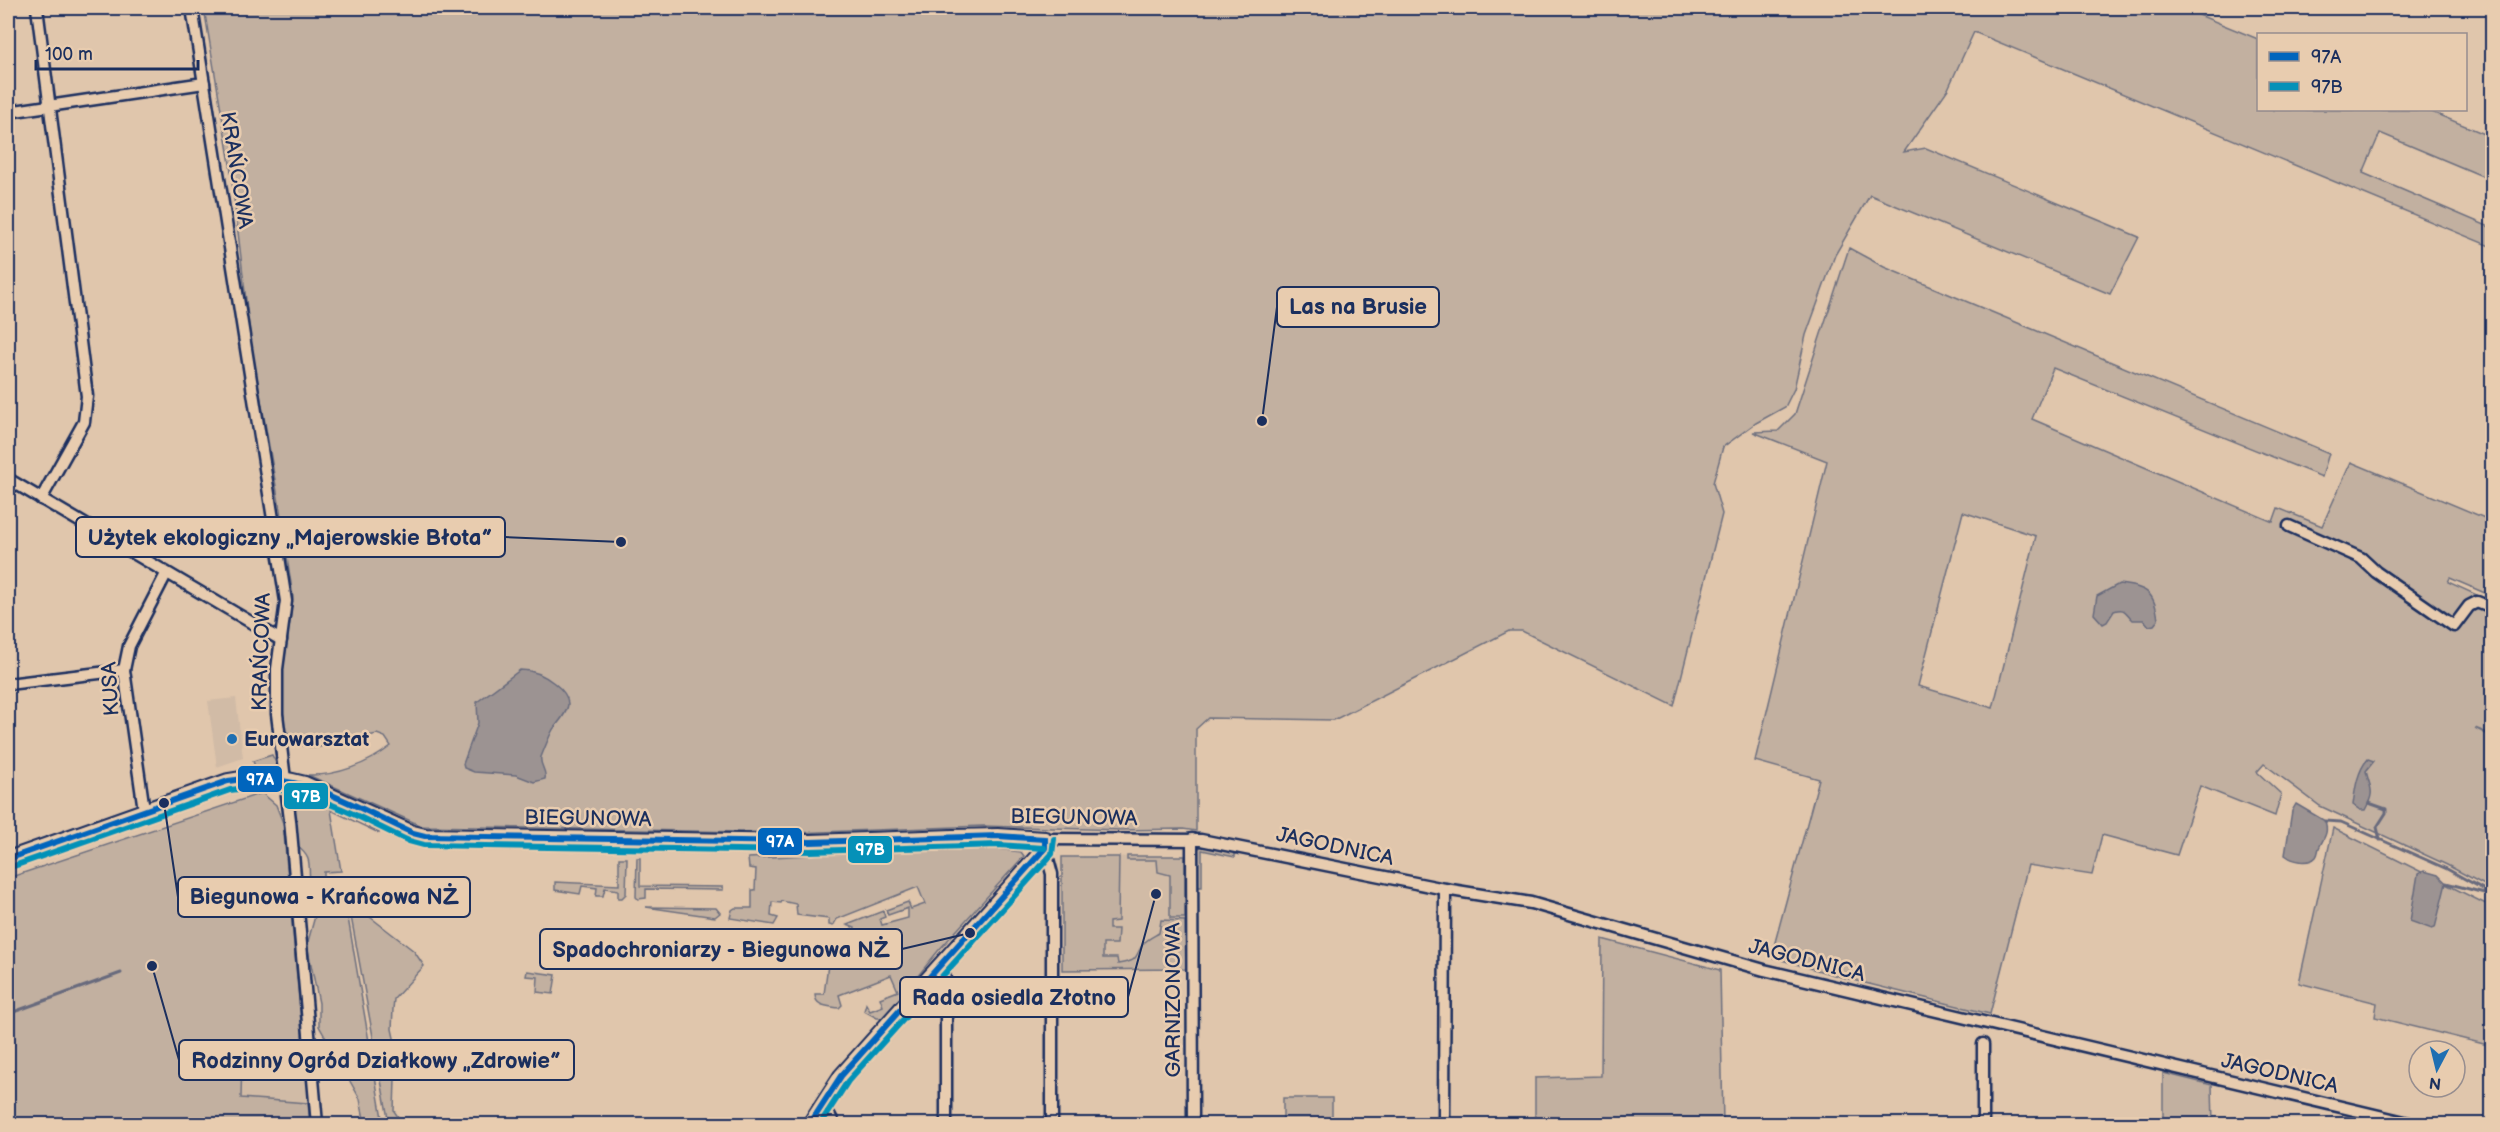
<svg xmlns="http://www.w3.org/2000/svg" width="2500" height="1132" viewBox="0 0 2500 1132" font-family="'Balsamiq Sans',sans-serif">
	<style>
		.built { fill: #d1bba6 }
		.green { fill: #c2b0a0; stroke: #6e707f; stroke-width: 1.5; fill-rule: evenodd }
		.water { fill: #9c9392; stroke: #686b7d; stroke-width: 1.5 }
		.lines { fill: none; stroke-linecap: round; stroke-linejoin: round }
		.stream { stroke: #686b7d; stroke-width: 3 }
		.street-casing { stroke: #1b2f5e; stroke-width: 15 }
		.secondary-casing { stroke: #1b2f5e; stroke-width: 18 }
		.street { stroke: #e8ccaf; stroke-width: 10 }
		.secondary { stroke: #e8ccaf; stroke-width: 14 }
		.bus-1-casing { stroke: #e8ccaf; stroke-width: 10 }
		.bus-2-casing { stroke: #e8ccaf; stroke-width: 10 }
		.bus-1 { stroke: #0065bd; stroke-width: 6 }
		.bus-2 { stroke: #0591b8; stroke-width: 6 }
		.poi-dot { fill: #1f6fb2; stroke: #e8ccaf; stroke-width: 2 }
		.labels { text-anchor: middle; stroke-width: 5; stroke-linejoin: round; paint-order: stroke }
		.street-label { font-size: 21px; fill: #1b2f5e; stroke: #e8ccaf }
		.poi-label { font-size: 21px; font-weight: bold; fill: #1b2f5e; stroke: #e8ccaf; text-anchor: start }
		.leader { fill: none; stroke: #1b2f5e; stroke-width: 2 }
		.callout-dot { fill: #1b2f5e; stroke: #e8ccaf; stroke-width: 2 }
		.callout { fill: #e8ccaf; stroke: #1b2f5e; stroke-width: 2 }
		.callout-label { font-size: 22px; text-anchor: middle; font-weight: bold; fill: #1b2f5e }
		.line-badge { stroke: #e8ccaf; stroke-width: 2 }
		.badge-label { font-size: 16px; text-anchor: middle; font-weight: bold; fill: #fff }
	</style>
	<rect width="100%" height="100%" fill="#e0c6ac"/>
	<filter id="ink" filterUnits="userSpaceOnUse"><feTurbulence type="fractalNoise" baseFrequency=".0167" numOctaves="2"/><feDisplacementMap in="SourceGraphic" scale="12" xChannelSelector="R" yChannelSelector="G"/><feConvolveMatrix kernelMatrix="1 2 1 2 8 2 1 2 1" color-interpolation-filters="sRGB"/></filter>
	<g filter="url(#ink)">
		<g class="built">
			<polygon points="236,698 243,758 217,767 208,701"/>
			<polygon points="1185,856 1186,969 1062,970 1062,857"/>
			<polygon points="241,1056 304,1056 308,1103 241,1098"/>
		</g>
		<g class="green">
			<path d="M204,8H2182L2258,39V110H2427L2492,137V180L2380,133L2363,173L2492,228V247L1974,32L1948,89L1904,152L1926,148L2139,237L2110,294L1870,195L1835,255L1806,335L1794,389L1785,407L1756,423L1723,447L1713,483L1722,514L1674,706L1522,631H1509L1334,720L1208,718L1196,729V831L1183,829L1121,830L983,826L794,833L422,826L308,775C337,776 368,764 391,746L385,737L377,734L315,748L301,745L285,730L281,686L293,597L279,503L251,343L230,164Z"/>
			<path d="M1849,248L1884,267L2329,453L2322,477L2053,368L2032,419L2273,522L2278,508L2322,526L2351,462L2492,521V596L2450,578L2448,582L2492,602V735L2475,728L2492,737V889L2447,865L2320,806L2264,764L2257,772L2281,794L2275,816L2200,786L2177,855L2102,835L2092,875L2028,865L1990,1014L1845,978L1771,957L1819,779L1755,761L1827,461L1753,432L1778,431L1795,414ZM1963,512L2036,536L1993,708L1918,686Z"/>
			<polygon points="272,755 277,765 276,771 257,772 253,761"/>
			<path d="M298,788L380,825L379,833L331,810L341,871L324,872V879L310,882C308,863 313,859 297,846L292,791Z"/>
			<polygon points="262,793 276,805 283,823 304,1055 242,1056 241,1098 308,1103 310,1124 8,1124 8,878"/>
			<polygon points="2333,828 2492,907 2492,1046 2375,1017 2377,1003 2299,983"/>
			<polygon points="1202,845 1235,852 1235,857 1202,850 1202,887 1198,887 1198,849"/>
			<path d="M980,847L1021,852L1024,856L938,951L884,1018H877L864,1011L866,1004L870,1011L883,1006L880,998L898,991L891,975L839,995L842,1005L839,1008C828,1006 815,1007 815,994H824L831,943L823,941L831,938L835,941L834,951L851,953L855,928L847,925L883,911L885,917L880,919L882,925L908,918V908L888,915L886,910L908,902L911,909L925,904L918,887L837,919L833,926L829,925V919L797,915L796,904L782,901L781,903L772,902L771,916L778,918L774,925L730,918L732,910L735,908H752V890H755L756,869L749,868L748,858Z"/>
			<polygon points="1127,856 1185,856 1185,918 1170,918 1170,875 1158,872 1157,860 1127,860"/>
			<path d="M1062,857H1119L1118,921L1109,922V929H1118L1117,944H1103V958H1117L1118,964C1139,960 1133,960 1143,944C1147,939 1154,936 1159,933L1161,920L1185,921L1186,969L1062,970Z"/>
			<polygon points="619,858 627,858 626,894 622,898 618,898 618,890 605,888 603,896 596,896 597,888 582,886 580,894 555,890 555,882 619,885"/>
			<polygon points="637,858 640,858 640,886 723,887 723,890 646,889 646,898 638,899 636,897"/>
			<polygon points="340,892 345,900 383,1124 365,1124 360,1099 319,1026 319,1003 307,945 317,909 319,893"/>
			<polygon points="348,900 414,951 424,966 394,999 393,1009 392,1029 396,1047 394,1111 403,1124 389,1124"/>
			<polygon points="646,907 716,908 720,913 715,917"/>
			<polygon points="1602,939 1720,970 1723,1124 1535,1124 1535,1078 1601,1076"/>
			<polygon points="527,971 556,975 553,994 537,992 538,977 526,976"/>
			<polygon points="2163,1073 2212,1085 2213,1124 2163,1124"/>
			<rect x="1283" y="1098" width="49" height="26"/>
		</g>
		<g class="water">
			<path d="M2119,584C2147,587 2155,592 2158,620L2154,625L2149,626L2144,620H2133C2125,613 2126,607 2114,611L2107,622L2103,624L2094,614L2097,596Z"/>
			<path d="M520,670C533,670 544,675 554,683C576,700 569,710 554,728C552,730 543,752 541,757C539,765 547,770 545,779L534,782L516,775L474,772L464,768L463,764L478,723L477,702Z"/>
			<path d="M2368,759L2374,761L2366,771C2370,789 2376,790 2365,810H2360L2353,805C2355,790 2357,771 2368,759Z"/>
			<path d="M2296,804L2325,821C2329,833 2324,837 2319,848C2318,851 2318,855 2316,857C2309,865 2292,861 2285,855L2292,811Z"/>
			<polygon points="2424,871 2438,875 2446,883 2435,928 2432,929 2410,921 2418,874"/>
		</g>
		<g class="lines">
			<g class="stream">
				<polyline points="2369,803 2386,809 2386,813 2377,827 2380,840"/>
				<polyline points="2325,821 2341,822 2447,869 2492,894"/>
				<polyline points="2446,883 2492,895"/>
				<polyline points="8,1014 121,973"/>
			</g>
			<g class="street-casing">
				<g id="street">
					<polyline points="37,8 87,396 84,422 41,499"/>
					<polyline points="192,8 286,601 277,669 277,714 290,820 317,1124"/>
					<polyline points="8,112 204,83"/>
					<polyline points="8,479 281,640"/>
					<polyline points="2289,526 2361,558 2376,572 2454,626 2469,606 2477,602 2492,608"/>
					<polyline points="8,684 124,670"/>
					<polyline points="144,810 124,670 129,646 166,574"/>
					<polyline points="1045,839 1201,840 1445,889 1531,903 1764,970 2413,1124"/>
					<polyline points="1192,839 1193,1124"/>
					<polyline points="1045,848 1052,874 1052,1124"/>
					<polyline points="941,964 946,983 946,1124"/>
					<polyline points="823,1103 834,1124"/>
					<polyline points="1444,1124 1445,889"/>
					<polyline points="1983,1124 1983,1044"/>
				</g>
			</g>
			<g class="secondary-casing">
				<path id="secondary" d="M8,859L228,781C254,776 280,777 305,784L413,833L425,836L811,842L953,837L998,836L1045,839V848L841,1076L810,1124"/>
			</g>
			<use href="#street" class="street"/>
			<use href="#secondary" class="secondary"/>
			<g class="bus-1-casing">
				<g id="bus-1">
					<path d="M8,859L228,781C299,769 350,805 413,833L425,836L811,842L998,836L1045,839"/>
					<polyline points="810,1124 841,1076 1045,848 1045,839"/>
				</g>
			</g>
			<g class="bus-2-casing">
				<g id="bus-2">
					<path d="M11,867L230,790C298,779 350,814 409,841L424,845L811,851L998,845L1044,848"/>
					<polyline points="820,1124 848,1081 1052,854 1054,839"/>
				</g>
			</g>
			<use href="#bus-1" class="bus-1"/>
			<use href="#bus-2" class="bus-2"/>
		</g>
	</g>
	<circle class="poi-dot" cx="232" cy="739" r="6"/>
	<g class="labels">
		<g class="street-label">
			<text transform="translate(237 170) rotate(81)" y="7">KRAŃCOWA</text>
			<text transform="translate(261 652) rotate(-88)" y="7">KRAŃCOWA</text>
			<text transform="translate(110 689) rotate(-93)" y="7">KUSA</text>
			<text transform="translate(1074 817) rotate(1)" y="7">BIEGUNOWA</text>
			<text transform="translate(588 818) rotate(1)" y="7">BIEGUNOWA</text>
			<text transform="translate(1335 846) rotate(12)" y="7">JAGODNICA</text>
			<text transform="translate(1807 960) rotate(14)" y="7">JAGODNICA</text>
			<text transform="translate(1173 1000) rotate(-90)" y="7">GARNIZONOWA</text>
			<text transform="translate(2280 1073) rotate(13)" y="7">JAGODNICA</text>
		</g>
		<g class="poi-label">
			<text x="244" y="746">Eurowarsztat</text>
		</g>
	</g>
	<path class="leader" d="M1262 421L1277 307M621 542L505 537M164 803L178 897M970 933L902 949M1156 894L1128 997M152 966L179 1060"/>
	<g class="callout-dot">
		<circle cx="1262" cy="421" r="6"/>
		<circle cx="621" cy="542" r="6"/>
		<circle cx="164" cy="803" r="6"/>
		<circle cx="970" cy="933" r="6"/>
		<circle cx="1156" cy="894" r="6"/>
		<circle cx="152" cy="966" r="6"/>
	</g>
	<g class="callout">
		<rect x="1277" y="287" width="162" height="40" rx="6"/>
		<rect x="76" y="517" width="429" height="40" rx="6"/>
		<rect x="178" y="877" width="292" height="40" rx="6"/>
		<rect x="540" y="929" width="362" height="40" rx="6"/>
		<rect x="900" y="977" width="228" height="40" rx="6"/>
		<rect x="179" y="1040" width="395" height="40" rx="6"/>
	</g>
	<g class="callout-label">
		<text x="1358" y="314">Las na Brusie</text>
		<text x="290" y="545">Użytek ekologiczny „Majerowskie Błota”</text>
		<text x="324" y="904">Biegunowa - Krańcowa NŻ</text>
		<text x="721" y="957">Spadochroniarzy - Biegunowa NŻ</text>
		<text x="1014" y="1005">Rada osiedla Złotno</text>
		<text x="376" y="1068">Rodzinny Ogród Działkowy „Zdrowie”</text>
	</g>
	<g class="line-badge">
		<rect x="237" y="765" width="46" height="28" rx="6" fill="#0065bd"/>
		<rect x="283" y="782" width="46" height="28" rx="6" fill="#0591b8"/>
		<rect x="757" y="827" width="46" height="29" rx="6" fill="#0065bd"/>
		<rect x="847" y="835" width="46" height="29" rx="6" fill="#0591b8"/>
	</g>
	<g class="badge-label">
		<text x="260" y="785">97A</text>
		<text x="306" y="802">97B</text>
		<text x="780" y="847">97A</text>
		<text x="870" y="855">97B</text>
	</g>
	<rect width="2500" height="1132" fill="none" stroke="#e8ccaf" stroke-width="30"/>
	<rect x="15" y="15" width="2470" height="1102" fill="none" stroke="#1b2f5e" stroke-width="2" filter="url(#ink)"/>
	<rect x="2257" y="33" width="210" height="78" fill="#e8ccaf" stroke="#968d8f" stroke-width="1.5"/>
	<rect x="2269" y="52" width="30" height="9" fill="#0065bd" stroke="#968d8f" stroke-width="1.5"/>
	<text x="2311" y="63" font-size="18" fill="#1b2f5e">97A</text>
	<rect x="2269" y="82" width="30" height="9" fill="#0591b8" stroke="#968d8f" stroke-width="1.5"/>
	<text x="2311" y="93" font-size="18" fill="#1b2f5e">97B</text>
	<g transform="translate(2437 1069) rotate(187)"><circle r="28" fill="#e8ccaf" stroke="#968d8f" stroke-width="1.5"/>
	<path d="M0-4.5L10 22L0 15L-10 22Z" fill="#1f6fb2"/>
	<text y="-9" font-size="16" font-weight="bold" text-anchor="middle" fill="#1b2f5e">N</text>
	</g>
	<path d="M36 60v9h162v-9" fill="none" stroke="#1b2f5e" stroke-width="3"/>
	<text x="45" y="60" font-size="18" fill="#1b2f5e" stroke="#e8ccaf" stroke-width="4.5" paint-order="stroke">100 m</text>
</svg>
